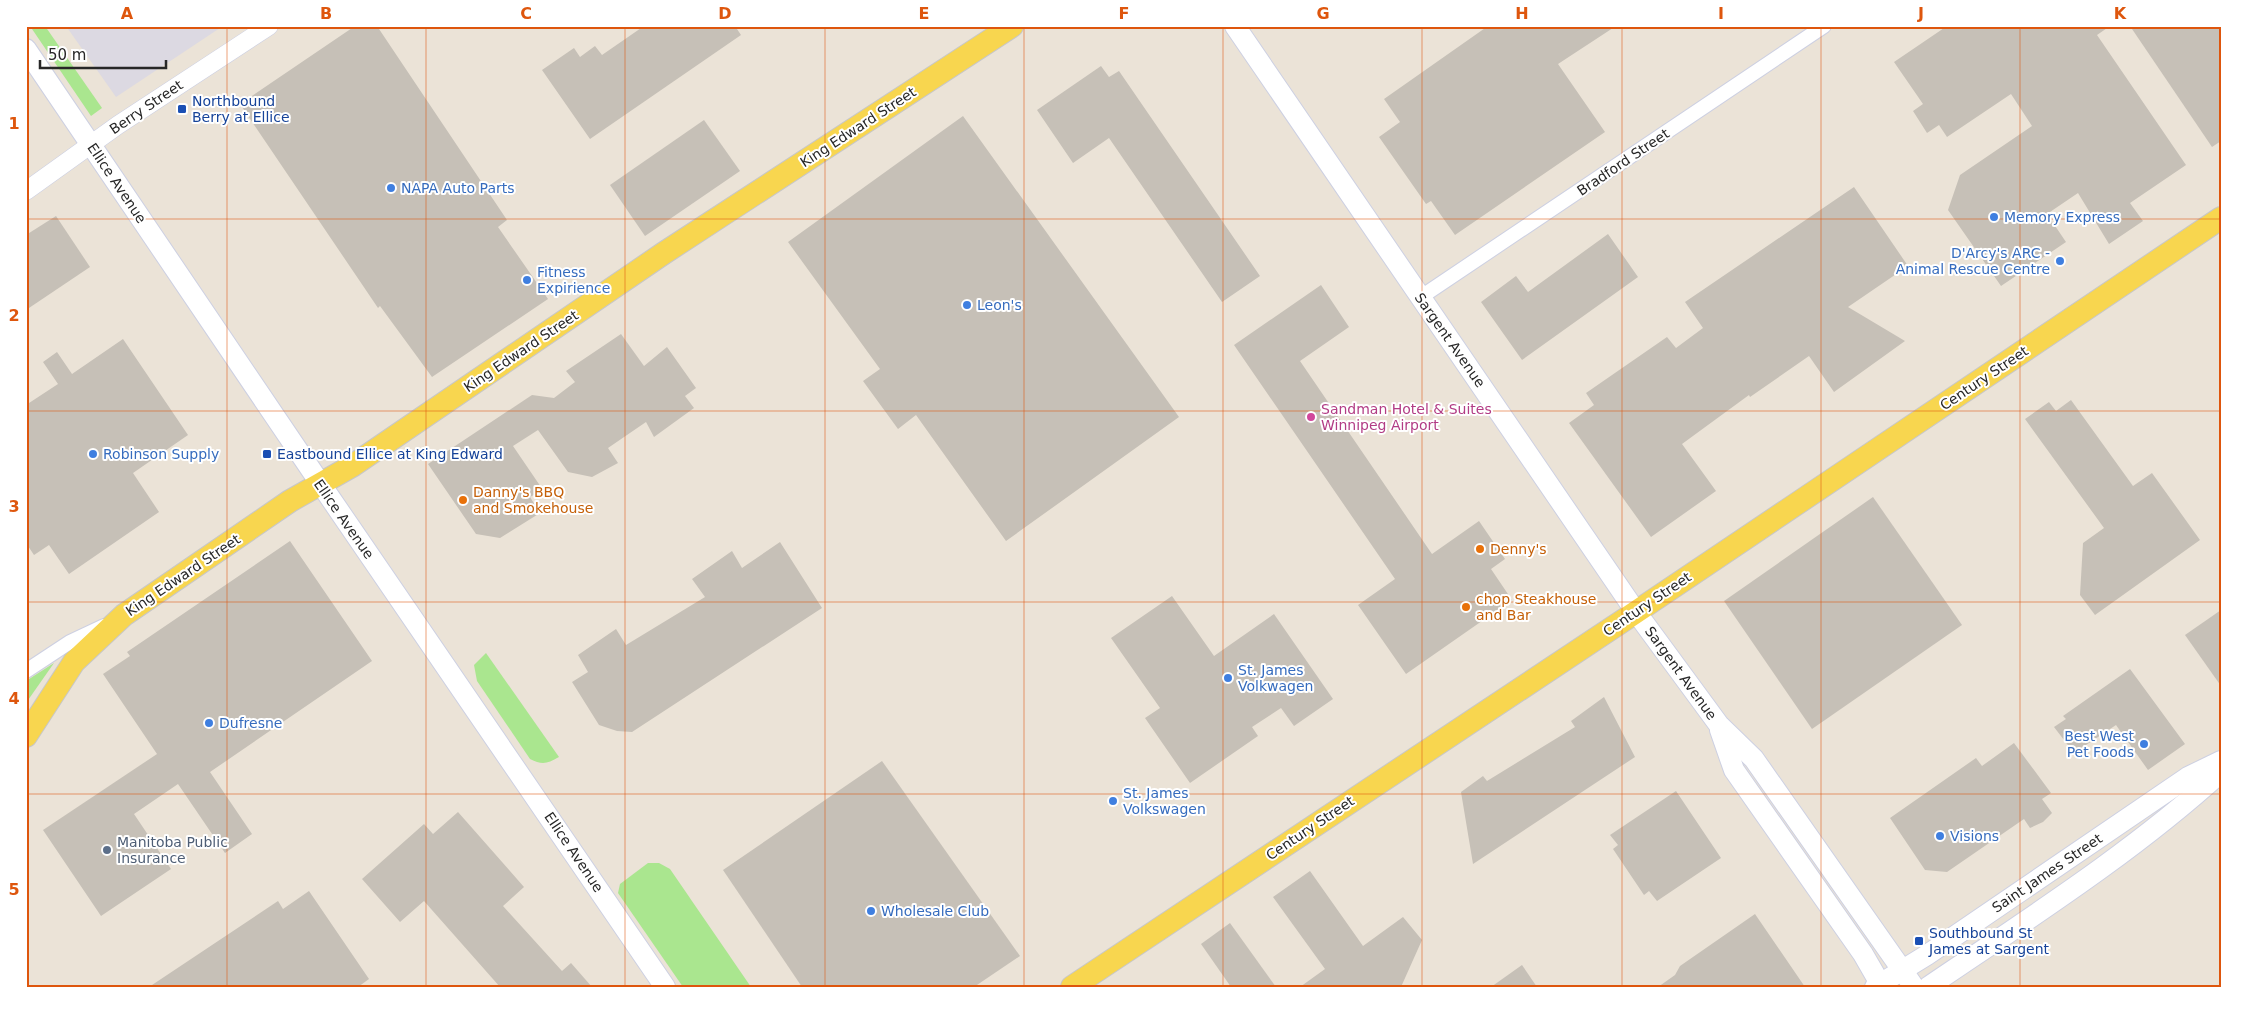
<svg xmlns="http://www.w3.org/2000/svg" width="2247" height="1013" viewBox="0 0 2247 1013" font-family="'DejaVu Sans',sans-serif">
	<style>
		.industrial { fill: #dcd9e2 }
		.green { fill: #aae68f }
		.building { fill: #c6c0b7 }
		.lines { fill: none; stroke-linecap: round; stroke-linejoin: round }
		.minor-casing { stroke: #cdd0e2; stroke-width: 16 }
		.tertiary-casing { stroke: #cdd0e2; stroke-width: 19 }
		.secondary-casing { stroke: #cdd0e2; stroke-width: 22 }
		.primary-casing { stroke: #c7c7c7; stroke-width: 24 }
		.minor { stroke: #fff; stroke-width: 14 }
		.tertiary { stroke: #fff; stroke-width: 18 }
		.secondary { stroke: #fff; stroke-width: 20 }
		.primary { stroke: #f8d64f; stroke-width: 22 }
		.grid { fill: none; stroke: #de560d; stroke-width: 1; stroke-opacity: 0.55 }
		.transit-dot { fill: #1a4fb4; stroke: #fff; stroke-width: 2 }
		.shop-dot { fill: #3f7fe0; stroke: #fff; stroke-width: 2 }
		.hotel-dot { fill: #d1479c; stroke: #fff; stroke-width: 2 }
		.food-dot { fill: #e8710a; stroke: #fff; stroke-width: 2 }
		.service-dot { fill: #5c6f8a; stroke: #fff; stroke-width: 2 }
		.labels { text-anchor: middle; stroke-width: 4; stroke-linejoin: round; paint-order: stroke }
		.transit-label { font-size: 14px; fill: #164399; stroke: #fff; text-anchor: start }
		.street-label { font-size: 14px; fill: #272727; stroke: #fff }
		.shop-label { font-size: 14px; fill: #366cbe; stroke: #fff; text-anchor: start }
		.hotel-label { font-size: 14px; fill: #b23c85; stroke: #fff; text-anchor: start }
		.food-label { font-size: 14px; fill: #c56008; stroke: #fff; text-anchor: start }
		.service-label { font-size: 14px; fill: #4e5e75; stroke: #fff; text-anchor: start }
		.neatline { fill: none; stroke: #de560d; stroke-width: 2 }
		.grid-label { font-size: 16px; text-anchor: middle; font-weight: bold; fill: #de560d }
	</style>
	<rect width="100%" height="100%" fill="#ebe3d7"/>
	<polygon class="industrial" points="66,26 223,26 116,97"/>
	<g class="green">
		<polygon points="30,26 45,26 102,108 91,116"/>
		<path d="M486,653L559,757C547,764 542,765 530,759L477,681L474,665Z"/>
		<polygon points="54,663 26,703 26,681"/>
		<polygon points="648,863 659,863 670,869 751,987 683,987 618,893 620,884"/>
	</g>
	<g class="building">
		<polygon points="355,26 377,26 507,220 498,227 548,299 432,377 380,306 378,308 240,104"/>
		<polygon points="644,26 735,26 741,35 590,139 542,70 574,48 580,57 595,46 602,55"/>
		<polygon points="1488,26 1616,26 1558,64 1605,132 1455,235 1431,201 1426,204 1379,137 1400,122 1384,99"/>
		<polygon points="1947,26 2110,26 2097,35 2186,165 2130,203 2143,221 2109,244 2078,193 2047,214 2066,242 2001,286 1948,210 1960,175 2032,126 2011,94 1947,137 1939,125 1927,133 1913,111 1923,104 1894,62"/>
		<polygon points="2130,26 2221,26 2221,141 2212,147"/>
		<polygon points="1101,66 1109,77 1119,71 1260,276 1222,302 1109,138 1073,163 1037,110"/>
		<polygon points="963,116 1179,417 1006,541 916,415 898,429 863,381 880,369 788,242"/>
		<polygon points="704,120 740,171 645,236 610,185"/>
		<polygon points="1854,187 1908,266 1848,307 1905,341 1834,392 1809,356 1750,397 1749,395 1682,444 1716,491 1651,537 1569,423 1594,405 1586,393 1667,337 1676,348 1703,328 1685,302"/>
		<polygon points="56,216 90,267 26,310 26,235"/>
		<polygon points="1608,234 1638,277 1522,360 1481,302 1516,276 1528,292"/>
		<polygon points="1321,285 1349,327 1300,361 1432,554 1479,521 1505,559 1491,569 1512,600 1406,674 1358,605 1395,579 1234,345"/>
		<polygon points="621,334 644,366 667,347 696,388 685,396 694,408 654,437 646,422 608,448 618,463 592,477 568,472 538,430 513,446 543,490 530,497 540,513 500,538 476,534 428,464 532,395 554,398 575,382 566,371"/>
		<polygon points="123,339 188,435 133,473 159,512 69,574 49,545 34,555 26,543 26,405 58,384 43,362 57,352 72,374"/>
		<polygon points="2071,400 2133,486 2152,473 2200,540 2095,615 2080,595 2083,543 2104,528 2025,419 2049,402 2056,411"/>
		<polygon points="1873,497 1962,625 1812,729 1724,601"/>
		<polygon points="290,541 372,661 210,772 252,834 225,853 178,784 134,814 171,869 101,916 43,830 157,754 103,674 130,656 127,652"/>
		<polygon points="780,542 822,608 632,732 617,731 599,725 572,682 588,672 578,655 616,629 626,645 705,597 692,579 732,551 742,568"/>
		<polygon points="1172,596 1214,656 1274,614 1333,699 1294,726 1281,708 1252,727 1258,736 1190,783 1145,718 1160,708 1111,638"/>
		<polygon points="2221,610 2221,686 2185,635"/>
		<polygon points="2130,669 2185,744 2148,770 2116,725 2074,753 2054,727 2066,719 2063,716"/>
		<polygon points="1604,697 1635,757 1473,864 1461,792 1483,776 1487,781 1575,727 1571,721"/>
		<polygon points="2014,743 2051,793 2042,799 2052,813 2043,822 2030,828 2024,819 1947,872 1925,870 1890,818 1976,758 1982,766"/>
		<polygon points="882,761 1020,956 974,987 802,987 723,870"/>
		<polygon points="1676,791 1721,858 1657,901 1649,891 1644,895 1613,849 1618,845 1610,835"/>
		<polygon points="458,812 524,887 503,906 562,971 571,963 592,987 500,987 424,901 400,922 362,879 424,824 433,834"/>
		<polygon points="1310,871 1363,946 1403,917 1422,940 1401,987 1300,987 1325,969 1273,897"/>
		<polygon points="309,891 369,979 358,987 149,987 278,901 283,909"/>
		<polygon points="1755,914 1805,987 1658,987 1675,975 1680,966"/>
		<polygon points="1230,923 1276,987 1231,987 1201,944"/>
		<polygon points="1522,965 1537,987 1491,987"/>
	</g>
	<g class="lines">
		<g class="minor-casing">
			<g id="minor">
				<polyline points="1421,297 1824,26"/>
				<polyline points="26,671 70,642 104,626"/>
			</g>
		</g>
		<g class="tertiary-casing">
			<polyline id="tertiary" points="26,191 118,125 269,26"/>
		</g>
		<g class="secondary-casing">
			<g id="secondary">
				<polyline points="1235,26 1636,612 1719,725 1754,759 1914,987"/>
				<polyline points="26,49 320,483 665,987"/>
				<polyline points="1720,730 1734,770 1863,954 1882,987"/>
				<polyline points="1875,987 1927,955 2188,777 2221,761"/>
				<path d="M1928,987C2028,919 2132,853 2221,772"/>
			</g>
		</g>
		<g class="primary-casing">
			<g id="primary">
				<polyline points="26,736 74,662 124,615 290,501 352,466 664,253 1012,26"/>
				<polyline points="1072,987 1636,612 2221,218"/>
			</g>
		</g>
		<use href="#minor" class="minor"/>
		<use href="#tertiary" class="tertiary"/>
		<use href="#secondary" class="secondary"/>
		<use href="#primary" class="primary"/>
	</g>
	<path class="grid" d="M227,26V987M426,26V987M625,26V987M825,26V987M1024,26V987M1223,26V987M1422,26V987M1622,26V987M1821,26V987M2020,26V987M26,219H2221M26,411H2221M26,602H2221M26,794H2221"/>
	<g class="transit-dot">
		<rect x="177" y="104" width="10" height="10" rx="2.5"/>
		<rect x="262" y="449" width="10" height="10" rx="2.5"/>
		<rect x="1914" y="936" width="10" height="10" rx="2.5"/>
	</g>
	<g class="shop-dot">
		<circle cx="391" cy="188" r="5"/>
		<circle cx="1994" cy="217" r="5"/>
		<circle cx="2060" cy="261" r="5"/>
		<circle cx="527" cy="280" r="5"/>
		<circle cx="967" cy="305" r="5"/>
		<circle cx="93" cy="454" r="5"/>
		<circle cx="1228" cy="678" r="5"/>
		<circle cx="209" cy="723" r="5"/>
		<circle cx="2144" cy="744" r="5"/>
		<circle cx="1113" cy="801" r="5"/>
		<circle cx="1940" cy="836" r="5"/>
		<circle cx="871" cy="911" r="5"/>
	</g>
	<circle class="hotel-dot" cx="1311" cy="417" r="5"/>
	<g class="food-dot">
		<circle cx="463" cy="500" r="5"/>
		<circle cx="1480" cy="549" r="5"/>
		<circle cx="1466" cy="607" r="5"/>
	</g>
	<circle class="service-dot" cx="107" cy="850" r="5"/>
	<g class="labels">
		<g class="transit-label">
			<text x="192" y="106">Northbound<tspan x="192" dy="16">Berry at Ellice</tspan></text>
			<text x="277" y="459">Eastbound Ellice at King Edward</text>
			<text x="1929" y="938">Southbound St<tspan x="1929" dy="16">James at Sargent</tspan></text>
		</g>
		<g class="street-label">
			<text transform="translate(146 107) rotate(-34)" y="5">Berry Street</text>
			<text transform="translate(858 127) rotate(-33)" y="5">King Edward Street</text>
			<text transform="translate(1623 162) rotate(-34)" y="5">Bradford Street</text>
			<text transform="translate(117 183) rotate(56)" y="5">Ellice Avenue</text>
			<text transform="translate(1450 340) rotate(55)" y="5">Sargent Avenue</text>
			<text transform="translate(521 351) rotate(-34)" y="5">King Edward Street</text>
			<text transform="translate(1984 378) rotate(-34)" y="5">Century Street</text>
			<text transform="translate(344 519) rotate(55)" y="5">Ellice Avenue</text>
			<text transform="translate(183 575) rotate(-34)" y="5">King Edward Street</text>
			<text transform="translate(1647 604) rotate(-34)" y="5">Century Street</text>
			<text transform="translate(1681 673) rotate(54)" y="5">Sargent Avenue</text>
			<text transform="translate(1310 828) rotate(-34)" y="5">Century Street</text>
			<text transform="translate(574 852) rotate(56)" y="5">Ellice Avenue</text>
			<text transform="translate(2047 873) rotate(-34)" y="5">Saint James Street</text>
		</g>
		<g class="shop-label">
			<text x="401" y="193">NAPA Auto Parts</text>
			<text x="2004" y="222">Memory Express</text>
			<text x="2050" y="258" text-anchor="end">D'Arcy's ARC -<tspan x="2050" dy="16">Animal Rescue Centre</tspan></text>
			<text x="537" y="277">Fitness<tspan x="537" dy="16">Expirience</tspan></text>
			<text x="977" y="310">Leon's</text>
			<text x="103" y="459">Robinson Supply</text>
			<text x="1238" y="675">St. James<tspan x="1238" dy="16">Volkwagen</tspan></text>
			<text x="219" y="728">Dufresne</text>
			<text x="2134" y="741" text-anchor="end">Best West<tspan x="2134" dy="16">Pet Foods</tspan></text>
			<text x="1123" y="798">St. James<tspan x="1123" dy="16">Volkswagen</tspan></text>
			<text x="1950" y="841">Visions</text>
			<text x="881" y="916">Wholesale Club</text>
		</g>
		<g class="hotel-label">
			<text x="1321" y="414">Sandman Hotel &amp; Suites<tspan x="1321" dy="16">Winnipeg Airport</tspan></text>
		</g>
		<g class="food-label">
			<text x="473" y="497">Danny's BBQ<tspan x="473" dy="16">and Smokehouse</tspan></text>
			<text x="1490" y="554">Denny's</text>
			<text x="1476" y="604">chop Steakhouse<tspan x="1476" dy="16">and Bar</tspan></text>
		</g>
		<g class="service-label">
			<text x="117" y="847">Manitoba Public<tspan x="117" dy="16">Insurance</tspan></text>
		</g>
	</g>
	<rect width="2247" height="1013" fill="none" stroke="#ffffff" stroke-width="55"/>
	<path d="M40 60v8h126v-8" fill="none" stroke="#272727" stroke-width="2.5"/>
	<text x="48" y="60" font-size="15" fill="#272727" stroke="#ffffff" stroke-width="4" paint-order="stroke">50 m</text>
	<rect x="28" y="28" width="2192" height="958" class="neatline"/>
	<g class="grid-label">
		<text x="127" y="19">A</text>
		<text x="326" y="19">B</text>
		<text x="526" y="19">C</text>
		<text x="725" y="19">D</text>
		<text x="924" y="19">E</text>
		<text x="1124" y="19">F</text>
		<text x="1323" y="19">G</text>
		<text x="1522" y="19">H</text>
		<text x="1721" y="19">I</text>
		<text x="1921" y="19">J</text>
		<text x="2120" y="19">K</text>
		<text x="14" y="129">1</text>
		<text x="14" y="321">2</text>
		<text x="14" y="512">3</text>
		<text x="14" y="704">4</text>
		<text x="14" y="895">5</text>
	</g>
</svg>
